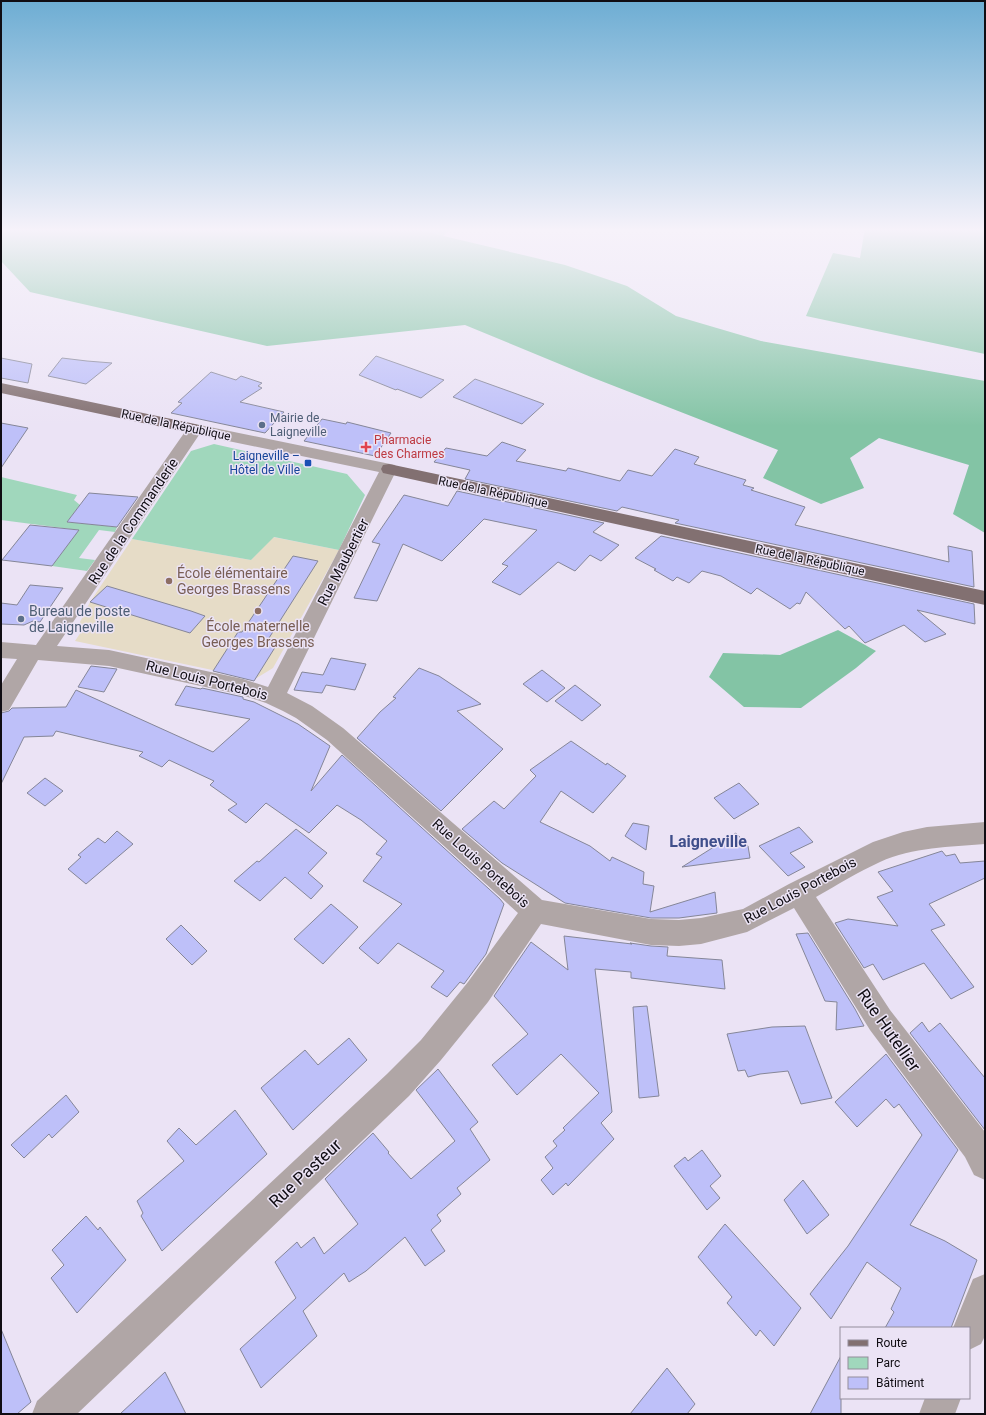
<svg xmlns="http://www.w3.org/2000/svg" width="986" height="1415" viewBox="0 0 986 1415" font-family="Roboto,sans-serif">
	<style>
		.education { fill: #e6dcc7 }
		.green { fill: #a0d7bc }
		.forest { fill: #83c4a5 }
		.building { fill: #bec0f9; stroke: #858698 }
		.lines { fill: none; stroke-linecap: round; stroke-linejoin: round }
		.minor { fill: #b0a6a6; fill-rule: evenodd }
		.major { fill: #827071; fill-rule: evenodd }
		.service-dot { fill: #5c6f8a; stroke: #ebe3f5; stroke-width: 1.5 }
		.health-dot { fill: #e0444e; stroke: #ebe3f5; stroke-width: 1.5 }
		.transit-dot { fill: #1a4fb4; stroke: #ebe3f5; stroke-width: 1.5 }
		.education-dot { fill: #8d6e63; stroke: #ebe3f5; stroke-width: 1.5 }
		.labels { text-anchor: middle; stroke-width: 3; stroke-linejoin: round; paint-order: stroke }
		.far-service-label { font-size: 12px; fill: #4e5e75; stroke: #ebe3f5; text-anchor: start }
		.far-street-label { font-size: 12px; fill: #100d13; stroke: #ebe3f5 }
		.far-health-label { font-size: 12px; fill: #be3a42; stroke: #ebe3f5; text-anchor: start }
		.far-transit-label { font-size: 12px; fill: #164399; stroke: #ebe3f5; text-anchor: end }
		.street-label { font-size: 14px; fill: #100d13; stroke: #ebe3f5 }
		.education-label { font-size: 14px; fill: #785e54; stroke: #ebe3f5; text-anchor: start }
		.service-label { font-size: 14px; fill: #4e5e75; stroke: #ebe3f5; text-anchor: start }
		.quarter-label { font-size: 16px; font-weight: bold; fill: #3f4f8b; stroke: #ebe3f5 }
		.near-street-label { font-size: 17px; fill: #100d13; stroke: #ebe3f5 }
	</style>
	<rect width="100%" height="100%" fill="#ebe3f5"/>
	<polygon class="education" points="273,537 339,550 273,668 255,679 75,641 81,632 80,622 90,602 132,539 251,560"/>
	<g class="green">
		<polygon points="397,228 452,228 442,237"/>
		<polygon points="214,444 347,474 365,495 339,550 274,537 251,560 132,539 191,451"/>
		<polygon points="1,477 77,495 74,500 80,505 67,522 117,527 115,532 99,530 79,558 95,560 87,571 52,566 78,530 1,520"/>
	</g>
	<g class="forest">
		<polygon points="92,228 410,228 565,265 627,286 676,316 761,341 985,381 985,533 953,514 969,465 879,438 850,458 864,488 821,504 763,478 778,450 591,377 465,325 267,346 30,292 1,261 1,230"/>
		<polygon points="865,228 985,228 985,354 806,316 833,253 860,258"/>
		<polygon points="838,630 876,651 856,668 801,708 744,707 709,677 723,653 780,655"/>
	</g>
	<g class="building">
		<polygon points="376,356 444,380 421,398 397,389 396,390 359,375"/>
		<polygon points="1,358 32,364 28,383 1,378"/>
		<polygon points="62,358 87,361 112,363 86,384 48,376"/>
		<polygon points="211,372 236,380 241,376 262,383 258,386 262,388 240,402 284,412 265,433 171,413 182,403 178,402"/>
		<polygon points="475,379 514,393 544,404 522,424 453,397"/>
		<polygon points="322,419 346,424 347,422 391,433 375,456 304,441"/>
		<polygon points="1,423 28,428 1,468"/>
		<polygon points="502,442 526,450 516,461 566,471 568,468 620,481 628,470 652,476 675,449 699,457 694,464 746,480 743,485 754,488 751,490 805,507 795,525 949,562 948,546 972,551 974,587 675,523 679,520 622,507 617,511 465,479 470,470 434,462 446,448 487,456"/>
		<polygon points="457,491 604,523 593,532 619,545 601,561 590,555 575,571 558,562 520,595 492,582 508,566 502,564 537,530 484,519 442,561 403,544 377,601 354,598 380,544 372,542 404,495 448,506"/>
		<polygon points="89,493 138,497 117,527 67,522"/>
		<polygon points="30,525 79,530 52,566 2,560"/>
		<polygon points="661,536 974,604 975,624 917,610 946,634 925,642 904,625 865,643 849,626 845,629 806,592 800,604 797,603 790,609 757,588 751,594 721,576 702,571 689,583 677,577 673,581 654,570 656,569 635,558"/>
		<polygon points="293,556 318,561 269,638 279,641 254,681 213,671 238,632 242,632"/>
		<polygon points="30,585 63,588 40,622 33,621 24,625 1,624 1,603 17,605"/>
		<polygon points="107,586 191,611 205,616 190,633 90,602"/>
		<polygon points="331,658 366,664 355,690 326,685 322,693 294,690 302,672 323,675"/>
		<polygon points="91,666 117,669 104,692 78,687"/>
		<polygon points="419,668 439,676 481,704 457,711 503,749 441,811 357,738 380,712 396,698 393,697"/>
		<polygon points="542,670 565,688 547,702 523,684"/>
		<polygon points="575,685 601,705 582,721 555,701"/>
		<polygon points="186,686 201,689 202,688 243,697 243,699 254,702 298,724 330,746 311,791 342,755 500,899 504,904 486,954 464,984 460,982 447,997 431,987 444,971 398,943 378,964 359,948 402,904 363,881 382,857 376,854 387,841 361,820 337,805 309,833 266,803 246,823 228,810 237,804 210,785 214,781 169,760 162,767 139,756 143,752 56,731 53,736 24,737 1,784 1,713 9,711 12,708 66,707 76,690 213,752 250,719 175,705"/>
		<polygon points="571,741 606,765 607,763 626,776 593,813 561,791 540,822 590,846 610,861 612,857 644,872 643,884 654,886 650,912 715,892 717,913 679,918 651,918 565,903 502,863 462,829 494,801 504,809 536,776 530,770"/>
		<polygon points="45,778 63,791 45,806 27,793"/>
		<polygon points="739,783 759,804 734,819 714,798"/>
		<polygon points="633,823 649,826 646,850 625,836"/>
		<polygon points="799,827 813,842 790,853 805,867 788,876 759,846"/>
		<polygon points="296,829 327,853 308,873 323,886 311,899 285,877 260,901 234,881 257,861 259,862"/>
		<polygon points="117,831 133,844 86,884 68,869 81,857 78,855 98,838 105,843"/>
		<polygon points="736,833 748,846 750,858 682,867"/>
		<polygon points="942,851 946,856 955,854 960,863 985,861 985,878 929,904 945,925 931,930 974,987 951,999 924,963 883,980 873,964 864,968 835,923 848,919 898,926 877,897 893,891 878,872"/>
		<polygon points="331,904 358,927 323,964 294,939"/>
		<polygon points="181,925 207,951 192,965 166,939"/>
		<polygon points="808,933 855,1009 864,1026 836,1030 837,1002 825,1001 796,934"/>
		<polygon points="564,936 632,944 630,943 651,946 668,947 667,956 722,960 725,989 631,978 631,972 595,969 612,1112 601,1123 614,1139 568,1186 566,1183 553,1195 541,1180 553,1168 545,1157 557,1146 553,1141 565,1130 563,1128 599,1093 561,1054 517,1095 492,1065 528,1034 494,996 531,942 568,970"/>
		<polygon points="647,1006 659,1096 639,1098 633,1007"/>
		<polygon points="922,1022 929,1032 940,1023 985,1078 985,1130 910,1033"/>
		<polygon points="805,1026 832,1098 801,1104 788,1071 760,1074 748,1077 745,1070 738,1071 727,1034 772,1027"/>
		<polygon points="349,1038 367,1060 293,1130 261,1088 305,1050 318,1065"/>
		<polygon points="886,1054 958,1150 910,1225 945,1241 977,1260 951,1328 885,1328 894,1312 891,1309 901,1288 867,1262 831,1319 810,1294 848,1246 922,1135 899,1104 894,1108 886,1099 857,1127 835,1102"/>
		<polygon points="438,1069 478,1122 470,1129 490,1160 457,1188 461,1194 437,1215 441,1221 431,1230 445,1251 425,1266 405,1237 366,1271 349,1282 344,1273 303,1311 317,1336 261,1388 240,1349 296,1298 275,1262 297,1242 301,1248 314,1237 324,1254 358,1224 325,1179 373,1133 389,1152 388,1153 411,1179 455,1141 416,1090"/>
		<polygon points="66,1095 79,1112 52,1138 49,1134 24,1158 11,1145"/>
		<polygon points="235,1110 267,1154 162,1251 141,1216 143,1213 137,1201 184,1161 167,1141 179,1128 196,1145"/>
		<polygon points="702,1150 721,1176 710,1186 720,1198 707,1210 674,1166 685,1157 688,1161"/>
		<polygon points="803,1180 829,1215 807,1234 784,1200"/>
		<polygon points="86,1216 98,1230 100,1227 126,1260 77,1313 51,1278 64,1265 52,1250"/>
		<polygon points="725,1224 801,1308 774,1346 760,1330 756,1336 727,1303 732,1297 698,1257"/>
		<polygon points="1,1329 31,1402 17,1414 1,1414"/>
		<polygon points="841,1356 841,1414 810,1414"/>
		<polygon points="667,1368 695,1404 687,1414 630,1414"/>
		<polygon points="165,1372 186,1414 120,1414"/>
	</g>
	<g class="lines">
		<g class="minor">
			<path d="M195,424L395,465L397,469L287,693L312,706L343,728L542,900L651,919L679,920L701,918L743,909L789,884L873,842L903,832L927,827L985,822V844C950,847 913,847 880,862C858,872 837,885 816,897L890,1010L985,1132V1180L974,1175L965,1157L870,1030L794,908L747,932L701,944L679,946L651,945L541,924L488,1002L441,1060L409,1096L77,1414H32L37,1401L387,1074L421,1040L468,982L518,913L327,740L296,718L283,711L266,703L242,695L109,666L38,660L9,710L1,712V685L17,659L1,658V642L36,645L189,426ZM199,435L379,472L268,687L243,679L109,650L57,646Z"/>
			<polygon points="985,1274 985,1336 981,1344 969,1350 969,1328 953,1328 973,1279"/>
			<polygon points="925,1398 961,1398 955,1414 919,1414"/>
		</g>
		<g class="major">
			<polygon points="1,383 195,424 201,426 203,429 201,432 195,434 1,393"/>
			<polygon points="389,464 985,591 985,605 383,473 381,469 383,465"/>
		</g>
	</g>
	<linearGradient id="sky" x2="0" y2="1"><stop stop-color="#6dadd3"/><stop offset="0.54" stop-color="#f6f2fa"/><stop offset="1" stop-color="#f6f2fa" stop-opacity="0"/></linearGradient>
	<rect width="986" height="426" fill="url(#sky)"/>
	<g class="service-dot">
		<circle cx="262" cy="425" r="4"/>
		<circle cx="21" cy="619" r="4"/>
	</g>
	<path class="health-dot" d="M364 441h4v4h4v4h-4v4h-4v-4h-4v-4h4z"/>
	<rect class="transit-dot" x="304" y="459" width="8" height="8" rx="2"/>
	<g class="education-dot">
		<circle cx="169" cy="581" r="4"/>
		<circle cx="258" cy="611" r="4"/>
	</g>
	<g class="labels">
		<g class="far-service-label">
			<text x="270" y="422">Mairie de<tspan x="270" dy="14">Laigneville</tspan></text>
		</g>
		<g class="far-street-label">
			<text transform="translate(176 425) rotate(12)" y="4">Rue de la République</text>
			<text transform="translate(493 492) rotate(12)" y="4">Rue de la République</text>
			<text transform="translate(810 560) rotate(12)" y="4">Rue de la République</text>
		</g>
		<g class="far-health-label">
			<text x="374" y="444">Pharmacie<tspan x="374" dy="14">des Charmes</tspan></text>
		</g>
		<g class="far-transit-label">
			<text x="300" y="460">Laigneville –<tspan x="300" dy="14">Hôtel de Ville</tspan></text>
		</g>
		<g class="street-label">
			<text transform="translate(133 521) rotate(-56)" y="5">Rue de la Commanderie</text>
			<text transform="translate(343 562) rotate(-63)" y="5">Rue Maubertier</text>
			<text transform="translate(207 680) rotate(14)" y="5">Rue Louis Portebois</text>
			<text transform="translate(481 863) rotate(42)" y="5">Rue Louis Portebois</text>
			<text transform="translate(800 890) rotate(-28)" y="5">Rue Louis Portebois</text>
		</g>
		<g class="education-label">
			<text x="177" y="578">École élémentaire<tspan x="177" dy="16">Georges Brassens</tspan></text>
			<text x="258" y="631" text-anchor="middle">École maternelle<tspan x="258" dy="16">Georges Brassens</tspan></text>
		</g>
		<g class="service-label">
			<text x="29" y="616">Bureau de poste<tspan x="29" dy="16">de Laigneville</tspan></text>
		</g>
		<g class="quarter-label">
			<text x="708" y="847">Laigneville</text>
		</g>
		<g class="near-street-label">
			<text transform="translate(889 1030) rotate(55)" y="6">Rue Hutellier</text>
			<text transform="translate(305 1173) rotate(-43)" y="6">Rue Pasteur</text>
		</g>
	</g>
	<rect width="986" height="1415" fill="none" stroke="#100d13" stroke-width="4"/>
	<rect x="840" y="1327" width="130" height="72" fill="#ebe3f5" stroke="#938d9b"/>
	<rect x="848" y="1340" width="20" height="6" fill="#827071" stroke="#938d9b"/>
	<text x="876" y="1347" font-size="12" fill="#100d13">Route</text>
	<rect x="848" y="1357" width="20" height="12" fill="#a0d7bc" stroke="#938d9b"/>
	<text x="876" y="1367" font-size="12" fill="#100d13">Parc</text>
	<rect x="848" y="1377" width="20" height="12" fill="#bec0f9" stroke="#938d9b"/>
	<text x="876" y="1387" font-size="12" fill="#100d13">Bâtiment</text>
</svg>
